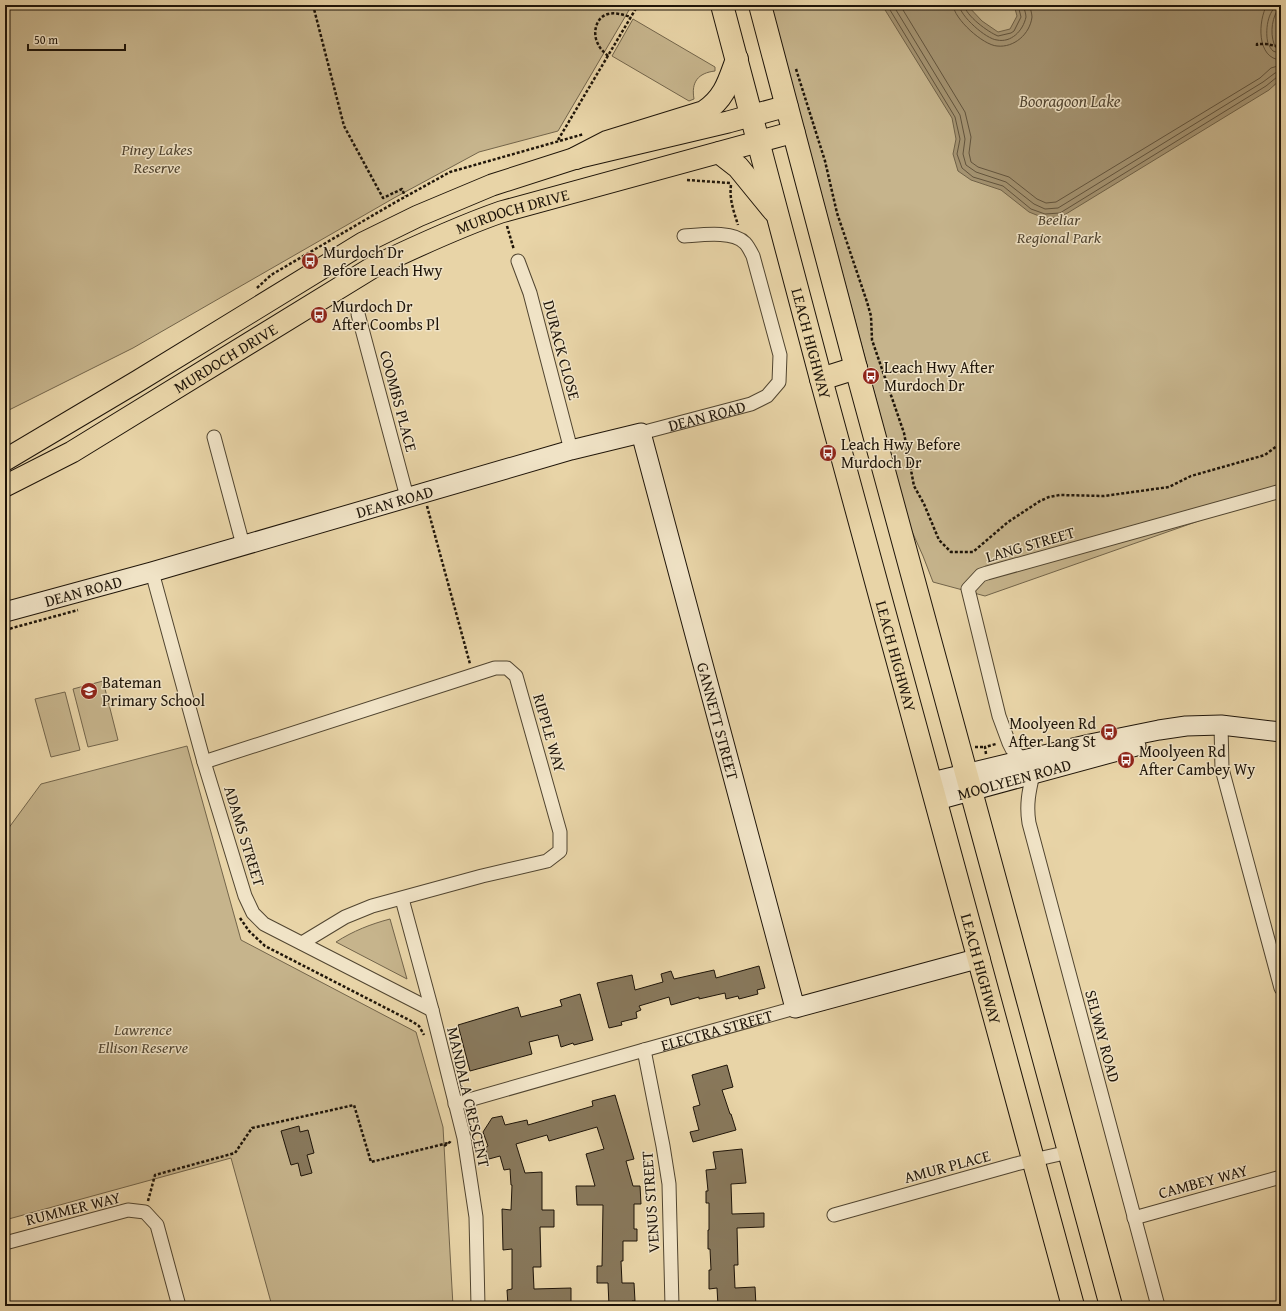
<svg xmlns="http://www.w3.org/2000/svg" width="1286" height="1311" viewBox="0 0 1286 1311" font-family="'Gentium Book Plus',serif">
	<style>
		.green { fill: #c6b48c; stroke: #72644a }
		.water { fill: #a49371; stroke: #6f6147 }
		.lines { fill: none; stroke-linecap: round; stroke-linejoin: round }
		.shore { stroke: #62543d; stroke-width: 1 }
		.building { fill: #88785b; stroke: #1f1509 }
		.street-casing { stroke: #514530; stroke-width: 15 }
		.secondary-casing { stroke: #1f1509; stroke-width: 21 }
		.primary-casing { stroke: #1f1509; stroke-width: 23 }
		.highway-casing { stroke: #1f1509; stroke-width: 24 }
		.path { stroke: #1f1509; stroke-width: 2.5; stroke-dasharray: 3 2; stroke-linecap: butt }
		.street { stroke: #f0e3c6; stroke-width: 13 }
		.secondary { stroke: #f0e3c6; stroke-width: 19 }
		.primary { stroke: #e8d4a7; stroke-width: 21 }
		.highway { stroke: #e8d4a7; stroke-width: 22 }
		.labels { text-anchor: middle; stroke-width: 3; stroke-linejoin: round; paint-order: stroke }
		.park-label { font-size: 16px; font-style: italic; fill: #514530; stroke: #f0e3c6 }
		.street-label { font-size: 16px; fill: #1f1509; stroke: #f0e3c6 }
		.poi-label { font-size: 16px; fill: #1f1509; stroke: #f0e3c6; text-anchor: start }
		.water-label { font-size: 17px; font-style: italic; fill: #544733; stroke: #f0e3c6 }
	</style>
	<rect width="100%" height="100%" fill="#e8d4a7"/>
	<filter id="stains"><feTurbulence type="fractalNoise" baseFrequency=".005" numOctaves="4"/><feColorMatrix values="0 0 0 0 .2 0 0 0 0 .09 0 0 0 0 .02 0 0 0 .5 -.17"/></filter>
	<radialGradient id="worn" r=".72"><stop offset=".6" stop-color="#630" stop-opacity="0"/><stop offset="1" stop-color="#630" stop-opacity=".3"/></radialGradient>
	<g class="green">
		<polygon points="5,5 632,5 558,131 479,152 394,198 133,348 5,412"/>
		<polygon points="771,5 1281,5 1281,492 985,596 933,582 923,556 910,527"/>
		<path d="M633,19L715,67V71C698,73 691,82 694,99L689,101L612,56Z"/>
		<polygon points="103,681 118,740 88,747 73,689"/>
		<polygon points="65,692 80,750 51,757 35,699"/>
		<polygon points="187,746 241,940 416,1032 443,1127 453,1306 272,1306 231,1158 5,1220 5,833 41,784"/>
		<path d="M390,919L407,979L336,942C353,931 371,924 390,919Z"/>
	</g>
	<polygon class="water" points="882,5 967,5 982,21 998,32 1010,29 1017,16 1014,5 1281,5 1281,11 1277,19 1277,40 1281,48 1281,79 1269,90 1061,217 1044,218 1029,212 1001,190 971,180 958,171 953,154 956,139 952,118"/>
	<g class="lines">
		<g class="shore">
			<polyline points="887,5 955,117 960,139 957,154 962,168 973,177 1003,186 1031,209 1045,214 1060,213 1266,86 1277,77 1281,76"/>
			<polyline points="893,5 960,115 965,139 963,154 966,165 976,172 1006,182 1034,204 1045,209 1058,208 1263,82 1275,73 1281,71"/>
			<polyline points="900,5 965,112 971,137 969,153 971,162 978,167 1009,177 1037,199 1046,203 1056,202 1260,78 1271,68 1281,65"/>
			<path d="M953,5C954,19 983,45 997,46C1014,48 1030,34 1032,17C1032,13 1030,9 1030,5"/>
			<path d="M959,5C960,16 986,39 997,40C1011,43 1023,31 1026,17C1026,13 1024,9 1023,5"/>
			<path d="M964,5C966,16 988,32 998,36L1011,33L1014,31L1021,17L1018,5"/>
			<path d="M1267,5C1258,20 1256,59 1281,60"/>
			<path d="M1279,5C1267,9 1265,33 1268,43C1269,46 1271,49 1273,51L1281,54"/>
			<path d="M1281,10L1277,11C1271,21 1270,38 1276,48L1281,49"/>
		</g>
	</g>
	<g class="building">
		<polygon points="759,966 765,988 757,990 758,994 739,999 738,996 726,999 725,993 699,999 699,997 671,1005 669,997 639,1006 641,1010 636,1012 637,1018 621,1022 622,1025 609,1028 597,983 632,975 635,990 663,982 661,974 671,971 674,979 714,970 716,978"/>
		<polygon points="580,994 593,1040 574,1045 573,1043 561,1047 558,1035 529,1042 532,1054 470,1071 458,1025 518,1007 521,1017 562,1006 560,1000"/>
		<polygon points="727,1065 733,1087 722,1090 730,1114 731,1114 736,1130 693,1142 690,1132 699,1130 693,1107 700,1105 692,1075"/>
		<polygon points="615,1095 634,1159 626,1161 633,1186 640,1186 641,1204 634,1204 634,1229 637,1229 637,1241 623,1241 623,1261 621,1261 622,1283 634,1283 635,1301 632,1301 632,1306 609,1306 608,1283 597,1283 597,1266 602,1266 603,1205 577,1205 576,1186 595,1186 586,1154 604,1149 597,1127 549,1141 547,1135 516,1144 525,1173 542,1172 542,1210 554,1210 554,1227 540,1227 541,1267 533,1267 534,1289 571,1288 571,1306 508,1306 507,1290 512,1289 512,1249 503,1250 502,1209 511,1210 512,1185 511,1185 510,1169 504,1170 500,1156 489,1159 485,1148 488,1146 483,1132 492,1118 502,1116 505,1125 527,1120 528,1125 593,1106 592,1101"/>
		<polygon points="299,1126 300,1132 308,1130 314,1153 307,1155 312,1173 301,1176 298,1163 291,1165 281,1131"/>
		<polygon points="742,1149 746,1183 731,1184 732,1214 764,1213 764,1227 737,1228 738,1265 734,1265 735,1288 755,1287 756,1306 718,1306 717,1288 709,1289 709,1270 711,1270 710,1249 708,1249 708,1230 709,1230 709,1203 706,1203 706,1191 708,1191 706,1170 716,1169 713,1152"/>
	</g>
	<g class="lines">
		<g class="street-casing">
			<g id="street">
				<polyline points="518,261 530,293 571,450"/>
				<polyline points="358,314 407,497"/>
				<path id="s1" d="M641,433L751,404L767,396L779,382L780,355L753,256C751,252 748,246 745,243C733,230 700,235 684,236"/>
				<polyline points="214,437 243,545"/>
				<polyline points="152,572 204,762 245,896 253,913 264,924 432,1010"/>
				<polyline points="1221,725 1222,769 1281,988"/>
				<polyline points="1022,759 1012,749 1009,743 999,716 968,589 981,575 987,573 1281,491"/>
				<polyline points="204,762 495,668 507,668 516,676 560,832 560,851 547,861 482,876 372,906 345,917 302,943"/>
				<path d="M1033,774C1029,791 1026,805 1029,823L1158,1306"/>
				<polyline points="402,899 432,1010 464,1138 476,1217 478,1306"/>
				<polyline points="644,1050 663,1146 669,1184 672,1306"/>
				<path id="s2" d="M455,1104L644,1050L795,1008"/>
				<polyline points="834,1215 1016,1164 1069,1152"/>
				<polyline points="1134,1218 1281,1177"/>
				<polyline points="5,1243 128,1210 145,1212 157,1225 179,1306"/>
			</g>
		</g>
		<g class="secondary-casing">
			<g id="secondary">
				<path id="s3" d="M5,612L152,572L571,450L641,433L795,1008L980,958"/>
				<polyline points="932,782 1090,744 1159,730 1186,726 1221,725 1281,732"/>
				<path id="s4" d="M937,800L1136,746"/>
			</g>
		</g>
		<g class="primary-casing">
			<g id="primary">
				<polyline points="5,460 138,381 363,243 418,216 492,185 576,158 728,122 787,106"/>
				<path id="s5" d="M5,486L72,452L375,266C417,246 458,227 501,212L794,132"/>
			</g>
		</g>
		<g class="highway-casing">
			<g id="highway">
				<path id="s6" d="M722,5L821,379L1073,1306"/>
				<polyline points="760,5 856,368 1111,1306"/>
				<polyline points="720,153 738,167 774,211"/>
				<path d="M576,158L607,142L704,112C725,98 729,81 737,59"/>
				<polyline points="821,379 856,368"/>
			</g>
		</g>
		<g class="path">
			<polyline points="313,5 344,126 383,198 402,189 405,196"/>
			<polyline points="1257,46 1257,44 1266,44 1281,47"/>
			<path d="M608,56C604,52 600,49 598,44C592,33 596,17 608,14C616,12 623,15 631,17"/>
			<polyline points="796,69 825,161 837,213 867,302 871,316 872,340 904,433 914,486 924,504 939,540 951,552 973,552 1008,522 1040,501 1049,497 1060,495 1104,496 1169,487 1191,476 1265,455 1281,443"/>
			<polyline points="558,140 638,5"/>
			<polyline points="687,180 730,183"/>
			<path d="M731,185C729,199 734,212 738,225"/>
			<polyline points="507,226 514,250"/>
			<polyline points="257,288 271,275 394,203 450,172 584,134"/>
			<polyline points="427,506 470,664"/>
			<polyline points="5,630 78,610"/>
			<polyline points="975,747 985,747"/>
			<polyline points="986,754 985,747 996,744"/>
			<polyline points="240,918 249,931 265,946 413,1022 419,1026 424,1035"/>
			<polyline points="444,1146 450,1142 451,1140"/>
			<polyline points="148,1201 155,1175 235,1153 252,1128 354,1105 371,1162 448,1143"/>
		</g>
		<use href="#street" class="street"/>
		<use href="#secondary" class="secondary"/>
		<use href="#primary" class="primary"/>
		<use href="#highway" class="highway"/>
	</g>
	<defs>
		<g id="bus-disc" transform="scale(0.9)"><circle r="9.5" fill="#8f2418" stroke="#f0e3c6"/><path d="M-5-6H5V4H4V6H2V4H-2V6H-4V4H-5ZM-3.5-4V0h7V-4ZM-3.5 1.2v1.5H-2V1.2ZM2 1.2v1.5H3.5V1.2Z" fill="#fff"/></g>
		<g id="school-disc" transform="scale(0.9)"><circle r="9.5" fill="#8f2418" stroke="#f0e3c6"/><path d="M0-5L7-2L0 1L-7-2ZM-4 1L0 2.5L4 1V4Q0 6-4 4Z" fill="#fff"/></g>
	</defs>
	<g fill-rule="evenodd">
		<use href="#bus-disc" x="310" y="261"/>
		<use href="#bus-disc" x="319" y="315"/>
		<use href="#bus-disc" x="871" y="376"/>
		<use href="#bus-disc" x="828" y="453"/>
		<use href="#school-disc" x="89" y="691"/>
		<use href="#bus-disc" x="1109" y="732"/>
		<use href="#bus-disc" x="1126" y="760"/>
	</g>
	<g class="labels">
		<g class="park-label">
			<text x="157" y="155">Piney Lakes<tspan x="157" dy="18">Reserve</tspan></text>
			<text x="1059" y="225">Beeliar<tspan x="1059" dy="18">Regional Park</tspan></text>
			<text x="143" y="1035">Lawrence<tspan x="143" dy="18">Ellison Reserve</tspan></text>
		</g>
		<g class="street-label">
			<text dy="6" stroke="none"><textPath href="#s5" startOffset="579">MURDOCH DRIVE</textPath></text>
			<text dy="6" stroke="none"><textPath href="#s6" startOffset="350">LEACH HIGHWAY</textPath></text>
			<text transform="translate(562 350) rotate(75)" y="6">DURACK CLOSE</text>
			<text dy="6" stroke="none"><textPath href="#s5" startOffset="255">MURDOCH DRIVE</textPath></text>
			<text transform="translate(399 401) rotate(75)" y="6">COOMBS PLACE</text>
			<text dy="6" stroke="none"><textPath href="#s1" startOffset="68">DEAN ROAD</textPath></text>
			<text dy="6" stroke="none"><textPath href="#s3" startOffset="405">DEAN ROAD</textPath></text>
			<text transform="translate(1030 544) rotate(-16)" y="6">LANG STREET</text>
			<text dy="6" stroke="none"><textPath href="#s3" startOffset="81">DEAN ROAD</textPath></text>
			<text dy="6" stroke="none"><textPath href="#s6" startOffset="674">LEACH HIGHWAY</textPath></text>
			<text dy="6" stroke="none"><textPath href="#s3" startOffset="959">GANNETT STREET</textPath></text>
			<text transform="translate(550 733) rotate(74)" y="6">RIPPLE WAY</text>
			<text dy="6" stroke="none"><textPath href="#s4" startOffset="80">MOOLYEEN ROAD</textPath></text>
			<text transform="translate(245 836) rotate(73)" y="6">ADAMS STREET</text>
			<text dy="6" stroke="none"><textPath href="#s6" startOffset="998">LEACH HIGHWAY</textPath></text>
			<text dy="6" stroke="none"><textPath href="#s2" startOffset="272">ELECTRA STREET</textPath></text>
			<text transform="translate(1103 1036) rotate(75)" y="6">SELWAY ROAD</text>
			<text transform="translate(469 1097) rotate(77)" y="6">MANDALA CRESCENT</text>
			<text transform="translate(947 1166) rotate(-15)" y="6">AMUR PLACE</text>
			<text transform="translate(1203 1181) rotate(-15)" y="6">CAMBEY WAY</text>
			<text transform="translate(650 1202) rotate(-94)" y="6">VENUS STREET</text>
			<text transform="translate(73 1208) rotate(-14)" y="6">RUMMER WAY</text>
		</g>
		<g class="poi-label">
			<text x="323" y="258">Murdoch Dr<tspan x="323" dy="18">Before Leach Hwy</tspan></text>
			<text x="332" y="312">Murdoch Dr<tspan x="332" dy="18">After Coombs Pl</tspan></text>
			<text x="884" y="373">Leach Hwy After<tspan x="884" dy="18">Murdoch Dr</tspan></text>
			<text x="841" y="450">Leach Hwy Before<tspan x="841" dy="18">Murdoch Dr</tspan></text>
			<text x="102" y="688">Bateman<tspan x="102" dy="18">Primary School</tspan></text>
			<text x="1096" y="729" text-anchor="end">Moolyeen Rd<tspan x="1096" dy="18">After Lang St</tspan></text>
			<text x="1139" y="757">Moolyeen Rd<tspan x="1139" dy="18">After Cambey Wy</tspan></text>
		</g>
		<g class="water-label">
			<text x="1070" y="107">Booragoon Lake</text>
		</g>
	</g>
	<rect width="1286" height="1311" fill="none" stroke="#e8d4a7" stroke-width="20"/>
	<rect x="6" y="6" width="1274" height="1299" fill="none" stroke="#1f1509" stroke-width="2"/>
	<rect x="10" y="10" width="1266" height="1291" fill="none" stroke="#1f1509"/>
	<path d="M28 44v6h97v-6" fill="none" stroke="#1f1509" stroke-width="2"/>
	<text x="34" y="44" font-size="12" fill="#1f1509" stroke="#f0e3c6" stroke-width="3" paint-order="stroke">50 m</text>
	<rect width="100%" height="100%" filter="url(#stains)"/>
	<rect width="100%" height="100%" fill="url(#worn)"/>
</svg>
